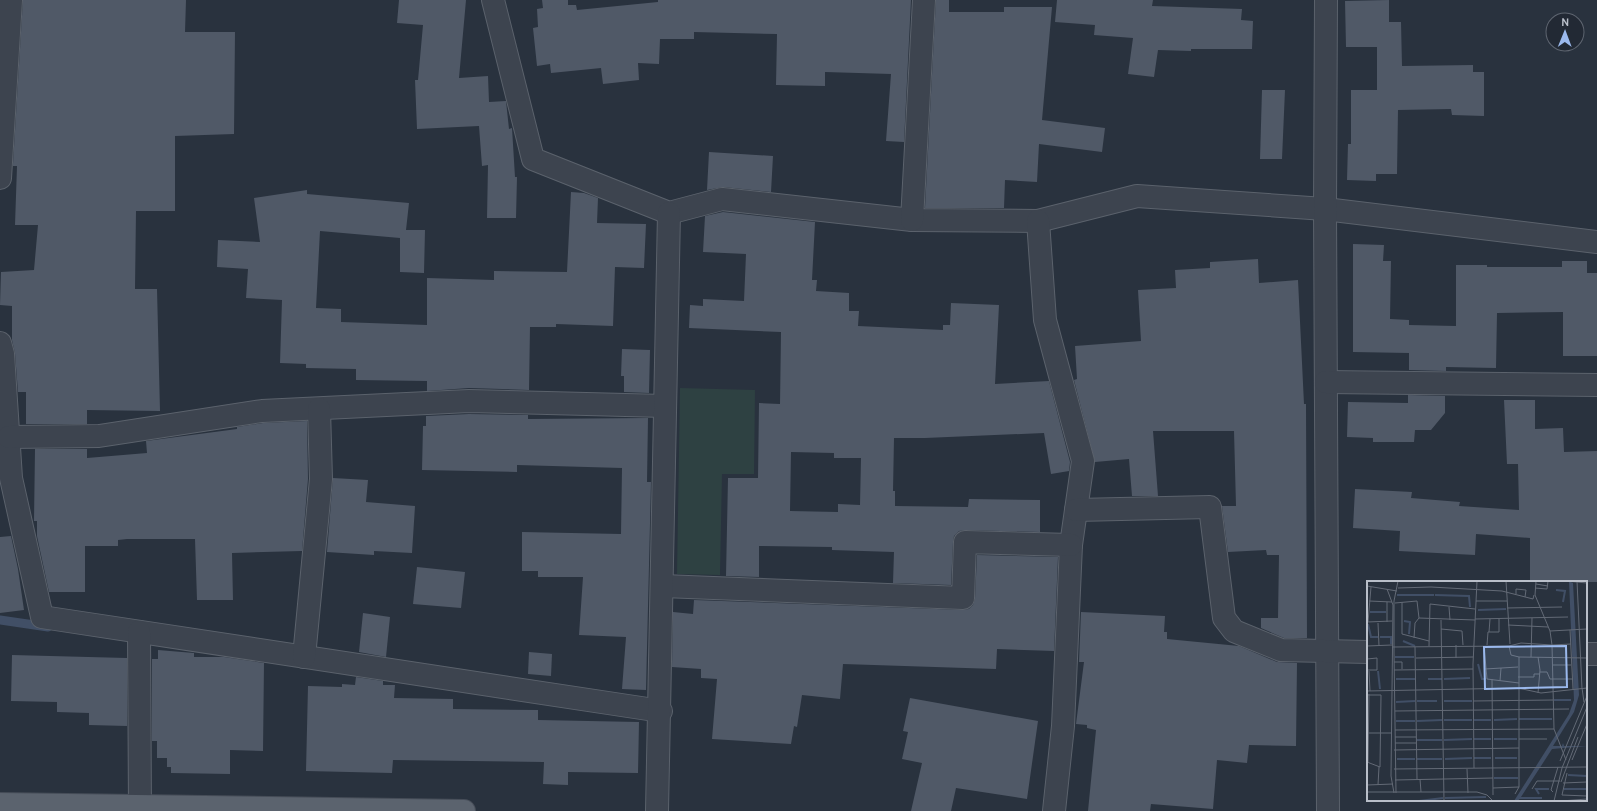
<svg xmlns="http://www.w3.org/2000/svg" width="1597" height="811" viewBox="0 0 1597 811" font-family="Cabin,sans-serif">
	<style>
		.green { fill: #2e4142 }
		.lines { fill: none; stroke-linecap: round; stroke-linejoin: round }
		.stream { stroke: #414f66; stroke-width: 9 }
		.building { fill: #505967; fill-rule: evenodd }
		.minor-casing { stroke: #5b626c; stroke-width: 24 }
		.major-casing { stroke: #464d58; stroke-width: 24 }
		.minor { stroke: #3d444f; stroke-width: 22 }
		.major { stroke: #5b636e; stroke-width: 22 }
		.inset-river { fill: none; stroke: #414f66; stroke-width: 2 }
		.inset-road { fill: none; stroke: #636a76; stroke-width: 1 }
		.view { fill: #9bb9ed; fill-opacity: 0.15; stroke: #9bb9ed; stroke-width: 2 }
		.inset-edge { fill: none; stroke: #b9bfc9; stroke-width: 2 }
	</style>
	<rect width="100%" height="100%" fill="#29323e"/>
	<polygon class="green" points="680,388 755,390 754,474 722,474 720,575 677,574"/>
	<g class="lines">
		<polyline class="stream" points="0,620 48,627"/>
	</g>
	<g class="building">
		<polygon points="23,0 186,0 185,32 235,32 234,134 175,136 175,211 136,211 135,289 157,289 160,411 87,410 87,424 26,424 26,392 18,392 15,353 12,340 12,306 0,305 1,272 34,270 38,225 15,225 17,166 13,166 13,164"/>
		<polygon points="399,0 466,0 459,78 488,76 489,102 506,101 509,129 512,128 515,177 517,177 516,218 487,218 488,165 482,166 479,126 417,129 415,80 418,80 423,25 397,23"/>
		<polygon points="542,0 568,0 568,5 576,5 577,10 658,2 658,0 911,0 904,142 886,141 891,74 825,72 825,86 776,85 777,34 694,32 694,39 660,39 659,64 638,63 639,80 603,84 601,68 551,73 550,64 537,66 533,28 538,27 537,9 543,8"/>
		<polygon points="936,0 949,0 949,12 1004,12 1004,7 1052,7 1042,120 1105,128 1102,152 1039,144 1037,182 1005,180 1004,208 925,208"/>
		<polygon points="1057,0 1153,0 1152,6 1242,9 1241,20 1253,21 1252,49 1191,49 1191,51 1158,50 1154,77 1128,74 1133,38 1094,35 1095,25 1055,22"/>
		<polygon points="1389,0 1389,22 1401,22 1402,66 1473,65 1473,72 1484,72 1484,116 1452,115 1451,109 1398,110 1397,174 1376,174 1376,181 1347,180 1348,144 1351,144 1351,90 1377,90 1377,47 1346,47 1345,1"/>
		<polygon points="1262,90 1285,90 1282,159 1260,159"/>
		<polygon points="709,152 773,156 771,192 723,187 707,190"/>
		<polygon points="307,190 307,194 409,203 406,230 425,230 424,273 400,272 400,238 320,231 316,308 341,309 341,322 427,325 427,278 494,280 494,271 567,272 571,192 584,193 598,198 597,223 646,224 644,268 615,267 613,326 556,324 556,327 530,327 529,390 469,388 427,391 427,381 356,380 356,369 306,368 306,364 280,363 282,300 246,298 248,269 217,267 218,240 260,242 254,198"/>
		<path d="M723,212L815,222L812,280H817L816,291L849,293V311H859L858,326L943,330V325H950L951,303L999,305L995,384L1049,381L1070,462L1069,471L1051,474L1044,433L925,438H894L893,491H895V506L968,507L969,499L1040,500V532L965,530L959,531L954,536L953,542L951,585L893,583L894,552L832,550V547L759,546V577L726,576L728,478H758L759,403L780,404L781,332L689,328L690,305L703,306V299L744,301L746,254L703,252L705,216ZM791,452L834,453V458H861L860,505L838,504V512L790,511Z"/>
		<polygon points="1353,244 1384,245 1383,261 1391,261 1390,319 1409,320 1409,325 1456,326 1456,265 1487,265 1487,267 1562,267 1562,261 1587,261 1587,273 1597,273 1597,356 1563,356 1563,312 1497,313 1496,368 1446,367 1446,371 1409,370 1409,353 1353,352"/>
		<polygon points="1258,259 1259,283 1298,280 1304,404 1306,404 1307,638 1284,638 1261,628 1261,618 1278,618 1279,555 1267,555 1266,550 1228,552 1222,506 1236,506 1234,431 1153,431 1158,496 1132,496 1129,459 1095,462 1074,380 1077,379 1075,346 1141,341 1138,290 1176,288 1175,270 1210,268 1210,262"/>
		<polygon points="622,349 650,350 649,393 624,392 624,376 621,376"/>
		<polygon points="1408,395 1445,396 1445,413 1431,430 1415,430 1414,442 1373,442 1373,438 1347,437 1348,402 1408,403"/>
		<polygon points="1504,400 1535,400 1535,429 1563,428 1564,452 1597,451 1597,582 1530,582 1530,538 1476,534 1475,555 1399,551 1400,531 1353,528 1355,489 1412,492 1411,498 1460,502 1459,506 1519,510 1518,464 1507,464"/>
		<polygon points="469,414 528,415 528,419 648,418 647,482 651,482 646,690 622,689 626,637 579,635 583,577 538,577 538,571 522,571 522,532 621,534 622,468 517,465 517,472 422,470 423,426 426,426 426,416"/>
		<polygon points="307,421 308,479 302,551 232,553 233,600 197,600 195,539 127,539 118,540 118,546 85,546 85,592 49,592 37,536 37,521 34,521 35,449 87,449 87,458 147,453 146,441 237,429 237,427 263,423"/>
		<polygon points="333,478 368,480 366,502 415,506 412,553 374,551 374,555 327,552"/>
		<polygon points="11,536 18,569 24,610 0,613 0,537"/>
		<polygon points="977,555 1058,557 1054,651 997,649 996,669 843,664 840,699 802,695 797,727 794,726 791,744 712,739 717,679 701,678 701,669 672,667 673,612 693,614 694,600 963,610 969,609 973,605 975,599"/>
		<polygon points="417,567 465,572 461,608 413,604"/>
		<polygon points="1081,612 1165,616 1164,632 1167,632 1167,639 1239,646 1277,662 1297,663 1296,746 1249,745 1247,763 1217,760 1213,809 1151,804 1150,811 1088,811 1096,730 1087,728 1087,725 1076,724 1084,662 1079,662"/>
		<polygon points="363,613 390,617 386,657 359,652"/>
		<polygon points="158,650 194,653 194,657 224,657 264,663 263,751 230,750 230,774 171,773 171,767 167,767 167,758 157,758 157,741 152,741 152,659 158,659"/>
		<polygon points="529,652 552,654 551,676 528,674"/>
		<polygon points="12,655 127,658 127,726 89,725 89,713 57,712 57,702 11,701"/>
		<polygon points="356,677 383,681 383,685 395,685 394,698 453,699 453,709 538,710 538,720 639,722 638,773 568,772 568,785 543,784 544,762 393,760 392,773 306,771 308,686 342,687 342,684 355,685"/>
		<polygon points="910,698 1038,721 1027,799 956,788 951,811 911,811 922,763 902,759 908,732 903,731"/>
	</g>
	<g class="lines">
		<g class="minor-casing">
			<g id="minor">
				<polyline points="493,0 533,159 669,213 722,199 912,220 1038,221 1137,196 1325,209 1597,242"/>
				<polyline points="1326,0 1325,209 1328,811"/>
				<polyline points="0,178 11,0"/>
				<polyline points="912,220 924,0"/>
				<polyline points="1038,221 1045,320 1083,461 1071,545 1063,726 1054,811"/>
				<polyline points="0,343 3,354 11,478 42,617 661,711"/>
				<polyline points="1326,382 1597,385"/>
				<polyline points="9,437 99,436 262,411 469,401 665,406"/>
				<polyline points="1076,510 1210,507 1224,618 1234,631 1281,650 1368,652"/>
				<polyline points="663,586 963,598 965,542 1071,545"/>
				<polyline points="139,632 140,811"/>
				<polyline points="1586,654 1597,654"/>
				<polyline points="304,657 321,479 319,409"/>
				<polyline points="657,811 669,213"/>
			</g>
		</g>
		<g class="major-casing">
			<polyline id="major" points="0,804 464,811"/>
		</g>
		<use href="#minor" class="minor"/>
		<use href="#major" class="major"/>
	</g>
	<g transform="translate(1367 581)">
		<rect width="220" height="220" fill="#29323e"/>
		<path d="M202,0L206,2L212,114L207,131L186,165H195L196,162L197,165H220L185,168L154,216L151,220H147L202,133L207,119Z" fill="#414f66"/>
		<path class="inset-river" d="M189,9L198,10L196,21M30,14H67M68,14L102,15L103,26M111,29L139,28M3,31H19M37,40L43,41L42,53M1,43L4,56H11M13,56H24V63M36,60L48,65M28,76H47M111,83L115,98H119M11,90L13,108M29,98H48M61,98H75M77,98L103,97M187,119H204M50,120H70M77,120H105M29,121L48,120M152,138H185M77,139H105M107,139H124M127,139L150,138M29,140H48M50,140L75,139M107,158H124M127,158H150M50,159H75M77,159L105,158M107,177H124M128,177H150M30,178H48M50,178H75M78,178L105,177M201,194L220,195M127,197H151M197,208H220M172,213L169,208H182M78,217L119,216M152,217H175M52,220L76,217"/>
		<path class="inset-road" d="M139,0L143,63M169,0L168,14L183,50L185,64L187,148L199,179M199,0L220,2M210,0L215,108M169,3L181,5M0,5L30,10M31,7L64,6L135,10L166,18L167,14M168,7L180,8L181,0M20,8L26,24L24,195L27,212M149,13V8L159,9L158,16M2,20L25,21M109,20H140M35,21V53L62,60M28,22L50,20L52,37M82,26L83,39M140,27L195,26M108,38L201,36M74,39L77,220M0,41L25,40M1,41L4,6M20,41V21M11,42L12,65M141,44L181,46M74,48L95,50L96,64M203,49L206,108M183,50L220,48M122,51L123,38M47,57L48,42L52,37L108,39M89,64V77M120,64L121,51H132V38M185,64L204,63M0,65L25,64M62,65L63,23L108,28M117,65L120,98L152,102M142,65L144,74L152,76L220,77M26,66L142,65L154,62L185,64M48,66L50,198M164,76L165,37M171,76L173,89L171,112M49,77L106,76M0,78L10,77V89H0M27,81H35V88M186,84H204M118,88L151,86M27,89L106,88M2,90L3,110M173,91H180L183,98H206M151,96H167V93H173M125,98L126,214M133,100L134,87M215,107L217,121M0,110L151,107L174,112L220,107M0,114H14L13,186L0,181M106,120L186,119M28,130L202,128M28,149L187,148M1,152H25M28,156H49M152,158H180M28,162H49M27,169L152,167M205,179L220,143M193,180L220,115M1,181L2,113M107,187L106,83L110,0M27,188L220,186M100,188L101,212M200,192L195,214L220,215M53,198L54,211M28,199L126,197M194,201L211,156M196,202L220,201M0,204L26,203M11,204L12,186M126,207L152,206M165,208L170,200H193M0,211H110L120,214L126,220M186,211L184,209L191,186M29,212L27,72V20L31,0M148,213L152,206V76M187,220L195,187L220,126M194,220L220,218"/>
		<path class="view" d="M199,65L200,106L118,108L117,66Z"/>
		<rect width="220" height="220" class="inset-edge"/>
	</g>
	<g transform="translate(1565 32) rotate(1)"><circle r="19" fill="#222934" stroke="#5e6570"/>
	<path d="M0-3L7 15L0 10L-7 15Z" fill="#9bb9ed"/>
	<text y="-6" font-size="11" font-weight="bold" text-anchor="middle" fill="#b9bfc9">N</text>
	</g>
</svg>
